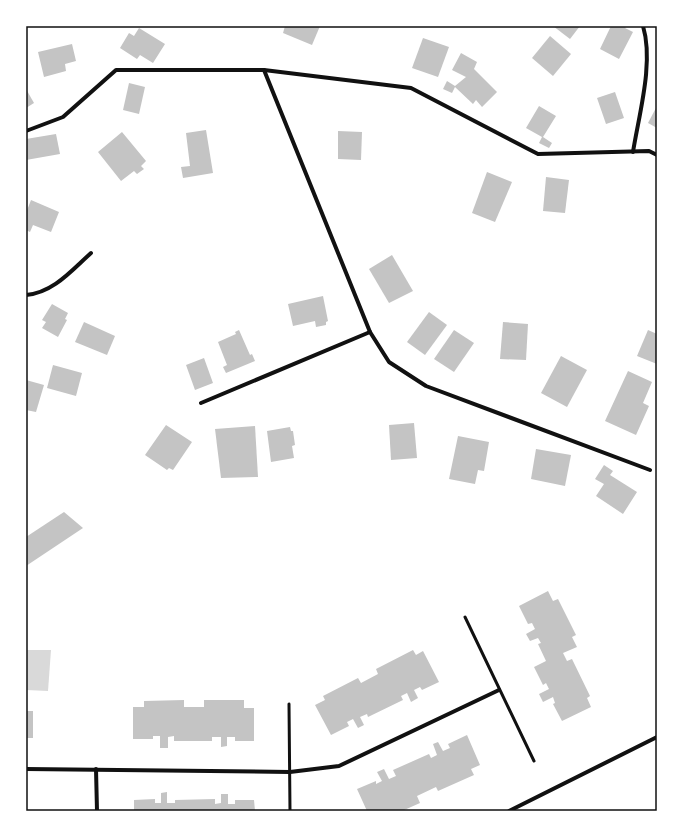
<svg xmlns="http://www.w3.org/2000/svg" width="683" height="837" viewBox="0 0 683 837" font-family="Merriweather,serif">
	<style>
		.water { fill: #d9d9d9 }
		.building { fill: #c4c4c4 }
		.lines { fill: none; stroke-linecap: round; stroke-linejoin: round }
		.service { stroke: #111; stroke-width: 3 }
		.minor { stroke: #111; stroke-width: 4 }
		.neatline { fill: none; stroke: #111; stroke-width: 1.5 }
	</style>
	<rect width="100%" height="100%" fill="#fff"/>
	<polygon class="water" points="26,650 51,650 48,691 26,690"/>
	<g class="building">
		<polygon points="285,26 320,26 312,45 283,33"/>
		<polygon points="553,26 580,26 570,39"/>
		<polygon points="611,26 627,26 625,28 633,32 619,59 600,49"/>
		<polygon points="139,28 165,44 153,63 140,55 137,59 120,48 129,33 134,36"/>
		<polygon points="550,36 571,54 553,76 532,58"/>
		<polygon points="423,38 449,47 438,77 412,68"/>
		<polygon points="72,44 76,61 65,64 66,71 44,77 38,52"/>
		<polygon points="461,53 477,62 474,69 497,92 482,107 476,100 473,104 455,87 452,93 443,89 447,81 455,86 466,77 452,70"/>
		<polygon points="129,83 145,87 139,114 123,110"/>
		<polygon points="26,89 34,103 26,108"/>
		<polygon points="615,92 624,118 606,124 597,98"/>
		<polygon points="539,106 556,116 543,137 552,143 549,148 539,143 542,137 526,128"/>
		<polygon points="657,106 657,128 648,123"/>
		<polygon points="206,130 213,173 183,178 181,167 190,166 186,133"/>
		<polygon points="338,131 362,132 361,160 338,159"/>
		<polygon points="122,132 146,161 141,166 144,169 137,174 134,171 121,181 98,152"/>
		<polygon points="56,134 60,154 26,160 26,139"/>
		<polygon points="487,172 512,182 495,222 472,213"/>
		<polygon points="546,177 569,180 565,213 543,211"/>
		<polygon points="31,200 59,212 51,232 33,225 30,232 26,230 26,213"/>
		<polygon points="392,255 413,291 389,303 369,269"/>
		<polygon points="323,296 328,321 326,322 326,325 316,327 315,321 293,326 288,304"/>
		<polygon points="52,304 68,313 65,319 67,320 58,337 42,328 46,322 42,320"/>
		<polygon points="429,312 447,325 425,355 407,342"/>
		<polygon points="84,322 115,336 107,355 75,342"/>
		<polygon points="503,322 528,324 526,360 500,359"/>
		<polygon points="239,330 250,355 252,354 255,361 226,373 223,367 227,365 218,342 236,334 235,332"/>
		<polygon points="454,330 474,343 454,372 434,359"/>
		<polygon points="648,330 657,334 657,364 637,356"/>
		<polygon points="561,356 587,370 567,407 541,393"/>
		<polygon points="204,358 213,383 195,390 186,365"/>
		<polygon points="53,365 82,373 76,396 47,388"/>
		<polygon points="628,371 652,382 643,403 649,406 636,435 605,421"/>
		<polygon points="26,380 44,385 36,412 26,410"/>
		<polygon points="414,423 417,458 391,460 389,425"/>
		<polygon points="166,425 192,442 173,470 169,468 167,470 145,455"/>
		<polygon points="255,426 258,477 221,478 215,429"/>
		<polygon points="290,427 291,431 293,431 295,445 292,446 294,458 271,462 267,431"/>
		<polygon points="458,436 489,442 484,471 478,470 475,484 449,479"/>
		<polygon points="536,449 571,455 565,486 531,479"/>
		<polygon points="604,465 613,471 610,475 637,492 623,514 596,496 604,484 595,479"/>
		<polygon points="64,512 83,528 26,566 26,537"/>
		<polygon points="548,591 553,601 558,599 576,635 572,637 577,647 563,653 567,661 572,659 590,696 587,698 591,707 562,721 553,704 555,703 553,697 543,702 539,694 549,689 546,683 543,685 534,667 546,661 538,644 541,643 538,638 530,641 526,634 535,629 532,623 528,624 519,606"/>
		<polygon points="413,650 416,655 423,651 439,682 422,690 420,687 414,690 418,698 411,702 407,693 401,696 403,700 368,717 367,714 360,717 364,725 358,728 353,719 347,722 349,726 331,735 315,705 325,700 323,696 358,678 361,683 378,674 376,669"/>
		<polygon points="184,700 184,707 204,707 204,700 244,700 244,708 254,708 254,741 235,741 235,737 227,737 227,746 221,747 221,737 212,737 212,741 174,741 174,736 168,737 168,748 160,748 160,736 153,736 153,739 133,739 133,707 144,707 144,701"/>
		<rect x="26" y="711" width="7" height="27"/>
		<polygon points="467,735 480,765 471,769 474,775 438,791 436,787 417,796 420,803 402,811 367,811 357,789 376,781 376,784 382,781 377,772 384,769 389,779 396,776 393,770 429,754 431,758 437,755 433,744 438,742 443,751 450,748 448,744"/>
		<polygon points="167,792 167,803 175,803 175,800 215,799 215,804 221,803 221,794 228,794 228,804 235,804 235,800 254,800 255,811 134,811 134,800 155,799 155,803 161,803 161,793"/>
	</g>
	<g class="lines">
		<g class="service">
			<polyline points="465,617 534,761"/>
			<polyline points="289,704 290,811"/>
		</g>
		<g class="minor">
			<polyline points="264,70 370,332 389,362 426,386 650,470"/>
			<polyline points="26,131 63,117 116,70 264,70 411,88 538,154 649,151 657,155"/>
			<path d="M633,152C639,114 654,63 643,26"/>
			<path d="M26,295C53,293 72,270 91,253"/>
			<polyline points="201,403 370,332"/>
			<polyline points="26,769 290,772 339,766 499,690"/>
			<polyline points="96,769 97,811"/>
			<polyline points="509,811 657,737"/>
		</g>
	</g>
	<rect width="683" height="837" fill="none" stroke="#ffffff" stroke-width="54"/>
	<rect x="27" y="27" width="629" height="783" class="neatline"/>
</svg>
